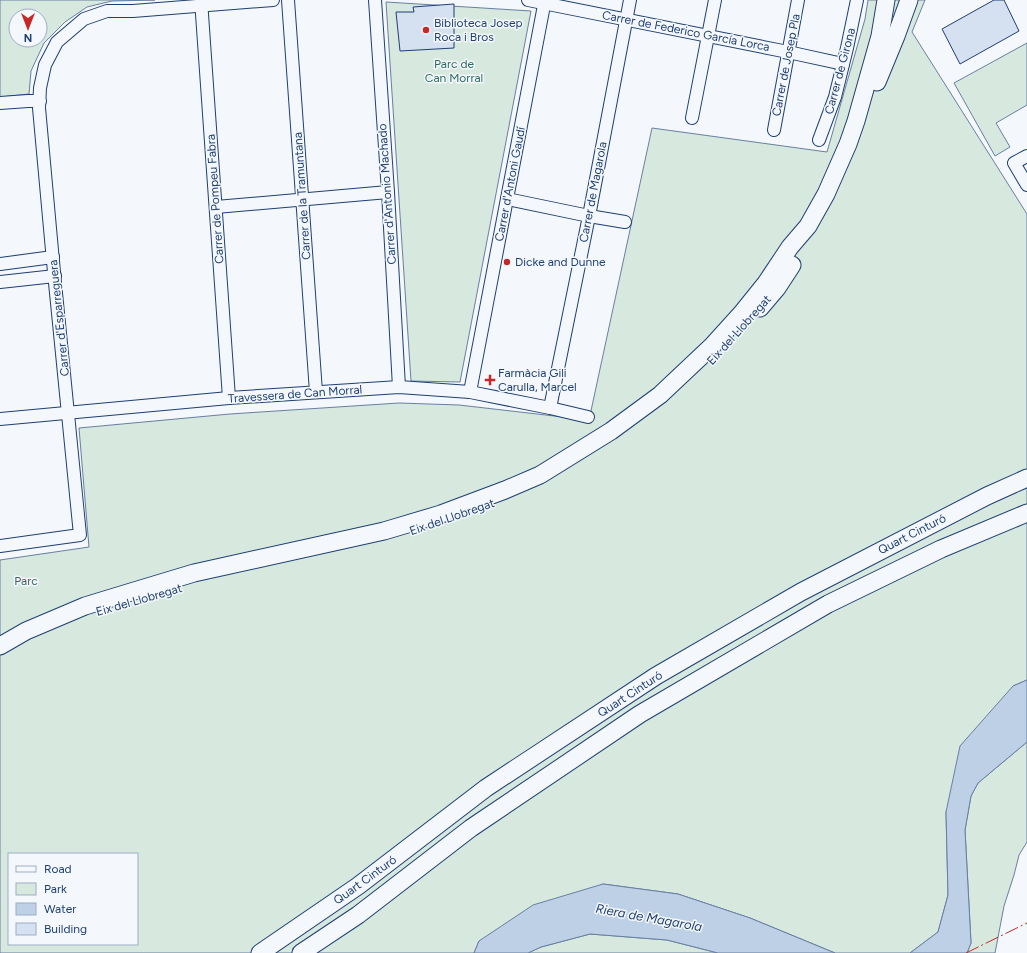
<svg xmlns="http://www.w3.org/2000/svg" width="1027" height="953" viewBox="0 0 1027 953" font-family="Figtree,sans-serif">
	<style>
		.green { fill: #d7e8df; stroke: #687fa3; fill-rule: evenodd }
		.water { fill: #bed0e5; stroke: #687fa3 }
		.building { fill: #d5e0f0; stroke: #1d3f73 }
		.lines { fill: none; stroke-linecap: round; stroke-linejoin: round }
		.minor-casing { stroke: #1d3f73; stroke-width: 14 }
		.highway-casing { stroke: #1d3f73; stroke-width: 19 }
		.minor { stroke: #f4f7fb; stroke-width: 12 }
		.highway { stroke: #f4f7fb; stroke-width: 17 }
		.power { stroke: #c62828; stroke-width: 1; stroke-dasharray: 14 3 2 3; stroke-linecap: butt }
		.poi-dot { fill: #c62828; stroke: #f4f7fb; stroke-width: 1.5 }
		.labels { text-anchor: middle; stroke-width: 3; stroke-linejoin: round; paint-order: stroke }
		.poi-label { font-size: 12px; fill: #1d3f73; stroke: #f4f7fb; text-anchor: start }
		.street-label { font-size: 12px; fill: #1d3f73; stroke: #f4f7fb }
		.park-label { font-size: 12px; fill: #2c6c60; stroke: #f4f7fb }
		.water-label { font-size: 13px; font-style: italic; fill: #1d3f73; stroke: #f4f7fb }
	</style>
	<rect width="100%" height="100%" fill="#f4f7fb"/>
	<g class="green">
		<path d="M0,0H155L112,1L87,7L65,22L44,43L31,71L29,94L0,97ZM16,16H40V40H16Z"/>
		<path d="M868,0H925L912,32L1027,214V680L1013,686L946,812L948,895L938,932L910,953H835L750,918L678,894L603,884L479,941L474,953H0V560L89,547L79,428L230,414L399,403L459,405L589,420L652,128L827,152L865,19ZM9,854H137V944H9Z"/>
		<polygon points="386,2 531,11 460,382 411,381"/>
		<polygon points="1027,43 1027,105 996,123 1010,147 995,156 954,83"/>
		<polygon points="1027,742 1027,842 1019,855 1014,875 1004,906 995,953 967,953 971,943 965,830 971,796 978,783"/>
		<polygon points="590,934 667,940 718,953 528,953 541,947"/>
	</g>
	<g class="water">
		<polygon points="1027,680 1027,742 978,783 971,796 965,830 971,943 967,953 910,953 938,932 948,895 946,812 960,746 1013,686"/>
		<polygon points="603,884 678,894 750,918 835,953 718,953 667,940 590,934 541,947 528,953 474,953 479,941 533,905"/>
	</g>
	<g class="building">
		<polygon points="994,0 1004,0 1019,31 960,64 942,29"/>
		<polygon points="454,4 454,48 400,51 396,12 414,12 413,7"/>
	</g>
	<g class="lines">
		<g class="minor-casing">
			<g id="minor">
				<polyline points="201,0 229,398"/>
				<polyline points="288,0 316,392"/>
				<polyline points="375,0 388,192 399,387"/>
				<polyline points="528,0 788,52 843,64"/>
				<polyline points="0,103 28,101 40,101"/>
				<polyline points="692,118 715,0"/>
				<polyline points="774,130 798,0"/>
				<polyline points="819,140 835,97 847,48 857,0"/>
				<polyline points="1027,156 1014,163 1027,185"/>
				<polyline points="507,199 589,216 625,222"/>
				<polyline points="216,207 388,192"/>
				<polyline points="0,264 53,257"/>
				<polyline points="0,282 55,276"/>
				<polyline points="470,392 545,0"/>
				<polyline points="550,408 589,216 630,0"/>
				<polyline points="0,419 229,398 399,387 470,392 550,408 588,417"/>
				<polyline points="0,546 80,535 55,283 39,108 40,88 45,65 57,42 84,19 107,11 133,11 273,0"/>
			</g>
		</g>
		<g class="highway-casing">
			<g id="highway">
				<polyline points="877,82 896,36 909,0"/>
				<polyline points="760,308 777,288 792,265"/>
				<polyline points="0,646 26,631 85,606 131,592 194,573 384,531 441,514 505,490 540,475 611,431 660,395 712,346 741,314 766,283 790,247 808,226 826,194 848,144 856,121 880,36 886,0"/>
				<polyline points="260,953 358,886 486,788 656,676 801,592 987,496 1027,478"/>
				<polyline points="301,953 358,915 471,828 640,714 828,604 941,549 1027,513"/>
			</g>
		</g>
		<use href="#minor" class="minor"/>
		<use href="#highway" class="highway"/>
		<polyline class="power" points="966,953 1027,923"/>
	</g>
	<g class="poi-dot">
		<circle cx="426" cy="30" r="4"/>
		<circle cx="507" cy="262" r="4"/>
		<path d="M488 374h4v4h4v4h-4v4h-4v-4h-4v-4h4z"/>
	</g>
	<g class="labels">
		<g class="poi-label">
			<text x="434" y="27">Biblioteca Josep<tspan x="434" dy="14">Roca i Bros</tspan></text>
			<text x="515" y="266">Dicke and Dunne</text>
			<text x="498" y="377">Farmàcia Gili<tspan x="498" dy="14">Carulla, Marcel</tspan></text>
		</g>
		<g class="street-label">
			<text transform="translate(686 31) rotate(11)" y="4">Carrer de Federico García Lorca</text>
			<text transform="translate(786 65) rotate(-79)" y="4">Carrer de Josep Pla</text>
			<text transform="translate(840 71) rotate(-75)" y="4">Carrer de Girona</text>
			<text transform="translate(510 184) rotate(-79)" y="4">Carrer d'Antoni Gaudí</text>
			<text transform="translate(593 192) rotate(-79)" y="4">Carrer de Magarola</text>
			<text transform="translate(387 194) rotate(-94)" y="4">Carrer d'Antonio Machado</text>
			<text transform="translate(302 196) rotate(-94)" y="4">Carrer de la Tramuntana</text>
			<text transform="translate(215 199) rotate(-94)" y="4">Carrer de Pompeu Fabra</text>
			<text transform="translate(59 318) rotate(-96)" y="4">Carrer d'Esparreguera</text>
			<text transform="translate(739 330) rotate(-48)" y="4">Eix del Llobregat</text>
			<text transform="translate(295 394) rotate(-4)" y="4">Travessera de Can Morral</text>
			<text transform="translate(452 517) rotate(-19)" y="4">Eix del Llobregat</text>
			<text transform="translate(912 534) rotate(-27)" y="4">Quart Cinturó</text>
			<text transform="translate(139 600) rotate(-16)" y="4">Eix del Llobregat</text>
			<text transform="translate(630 694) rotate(-33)" y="4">Quart Cinturó</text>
			<text transform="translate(365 880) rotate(-36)" y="4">Quart Cinturó</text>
		</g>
		<g class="park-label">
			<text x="454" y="68">Parc de<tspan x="454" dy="14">Can Morral</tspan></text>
			<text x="26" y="585">Parc</text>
		</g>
		<g class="water-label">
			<text transform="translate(649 917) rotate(10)" y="5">Riera de Magarola</text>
		</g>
	</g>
	<rect x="8" y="853" width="130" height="92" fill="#f4f7fb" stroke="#9eadc5"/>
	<rect x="16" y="866" width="20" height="6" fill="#f4f7fb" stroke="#9eadc5"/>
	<text x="44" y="873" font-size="12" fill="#1d3f73">Road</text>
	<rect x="16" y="883" width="20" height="12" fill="#d7e8df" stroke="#9eadc5"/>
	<text x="44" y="893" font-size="12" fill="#1d3f73">Park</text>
	<rect x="16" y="903" width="20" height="12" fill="#bed0e5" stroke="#9eadc5"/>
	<text x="44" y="913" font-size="12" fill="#1d3f73">Water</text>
	<rect x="16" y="923" width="20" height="12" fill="#d5e0f0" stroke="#9eadc5"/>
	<text x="44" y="933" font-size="12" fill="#1d3f73">Building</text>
	<g transform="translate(28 28) rotate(180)"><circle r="19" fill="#f4f7fb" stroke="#9eadc5"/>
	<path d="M0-3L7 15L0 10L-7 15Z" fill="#c62828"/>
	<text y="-6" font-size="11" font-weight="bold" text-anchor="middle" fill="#1d3f73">N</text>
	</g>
</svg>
